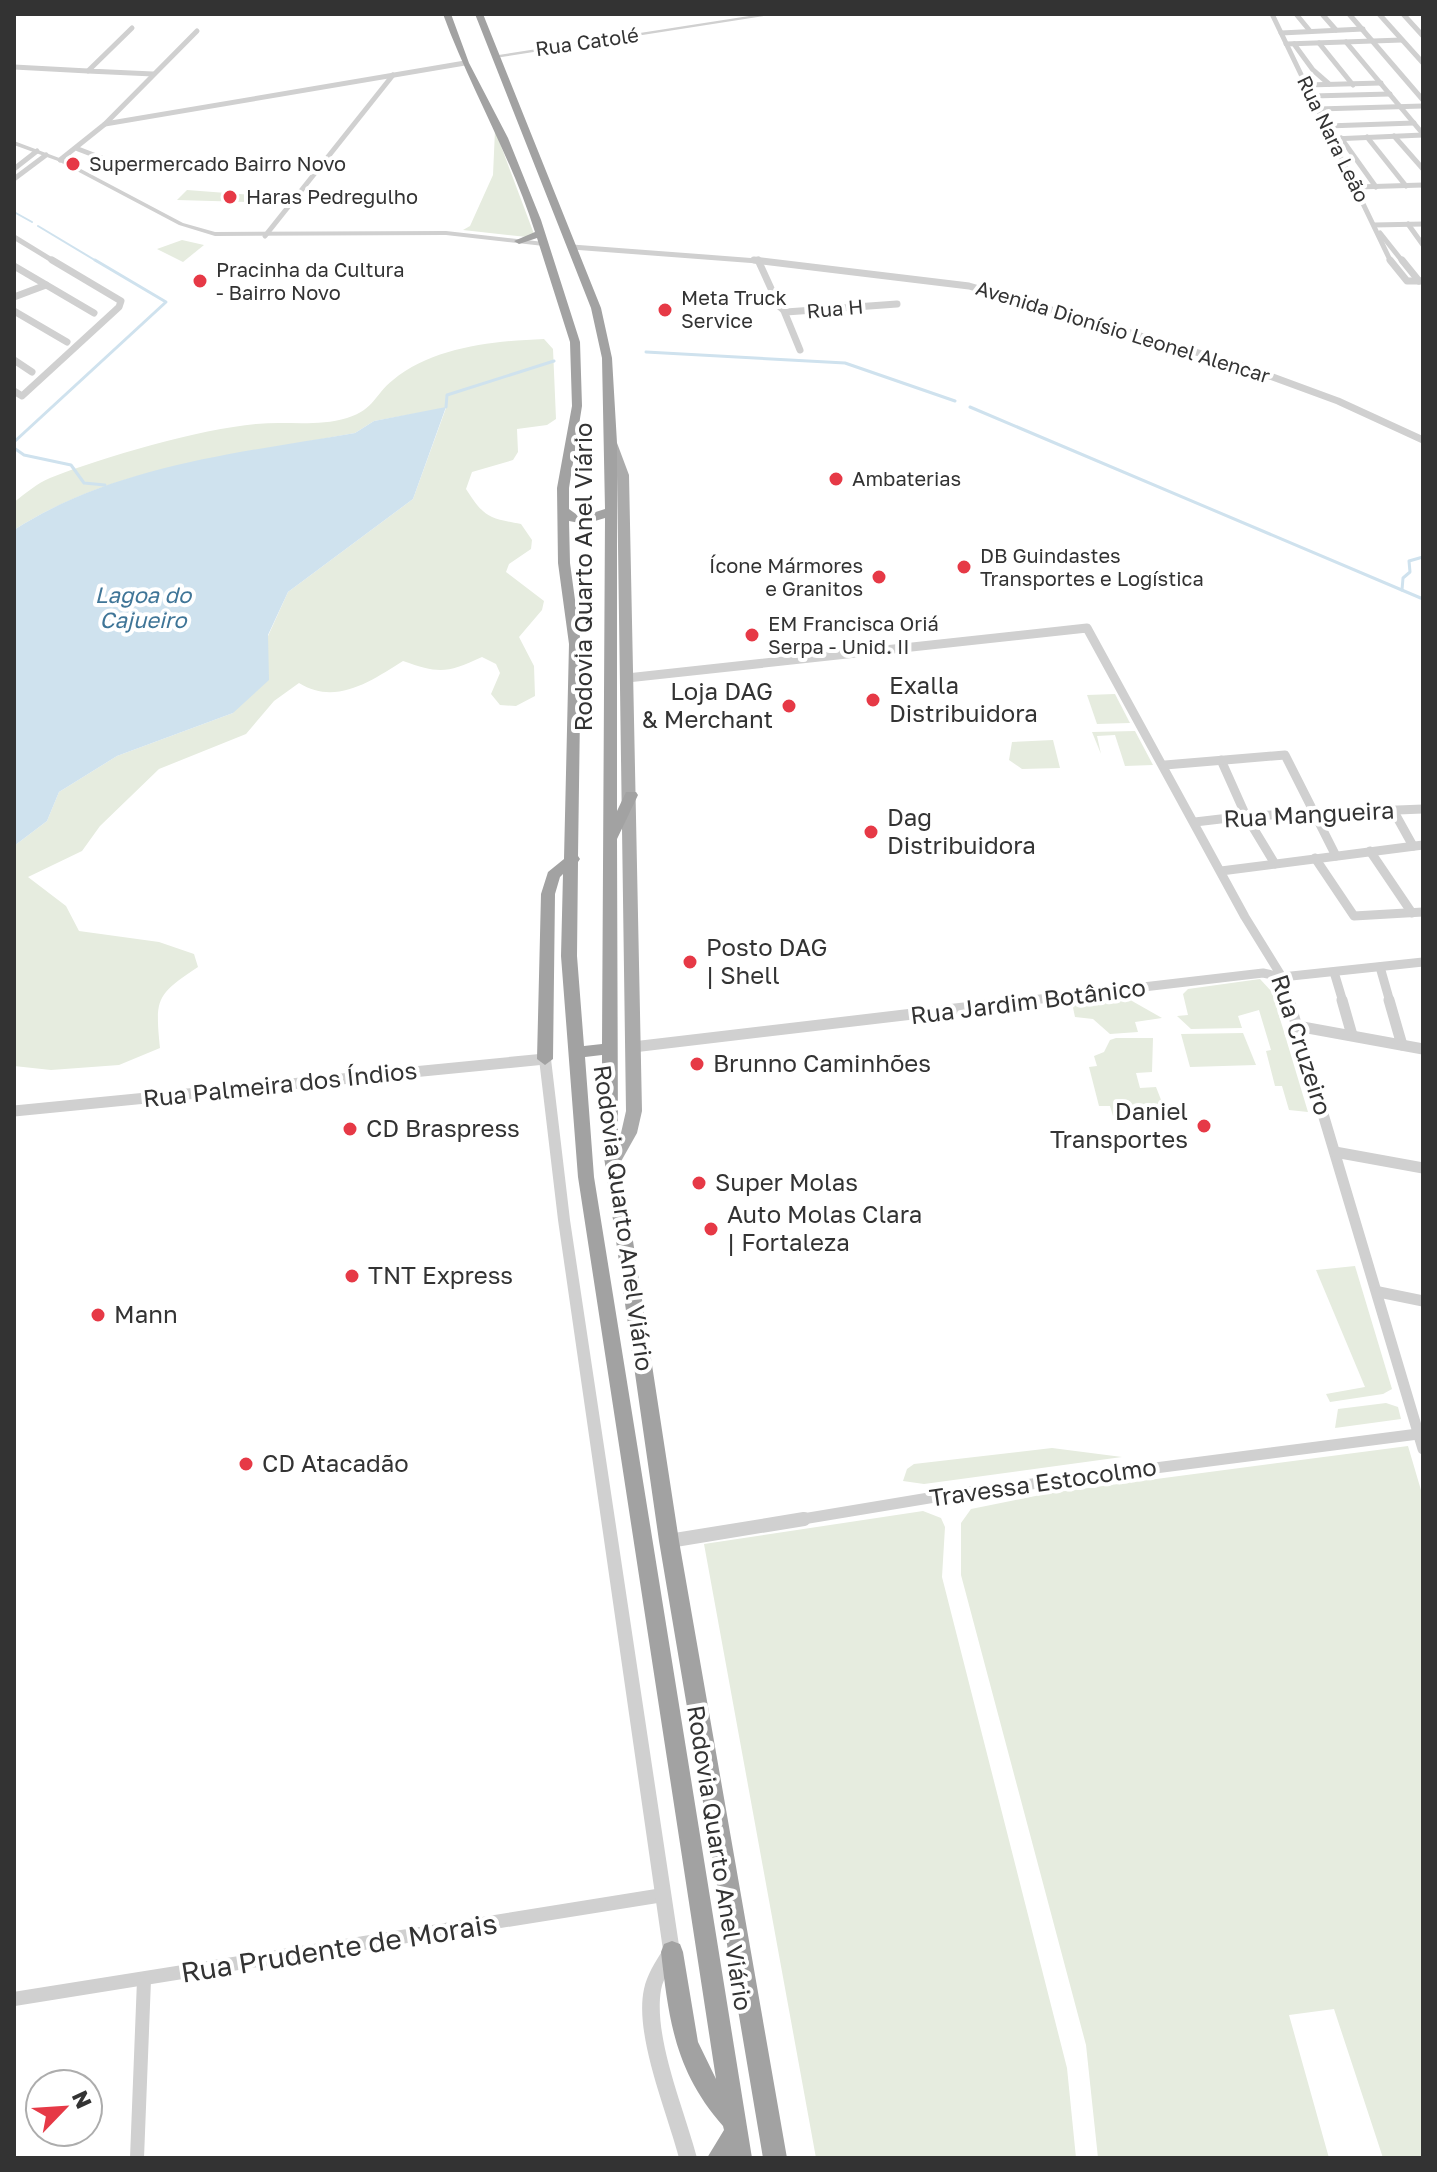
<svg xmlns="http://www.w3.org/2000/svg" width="1437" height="2172" viewBox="0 0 1437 2172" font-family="'Golos Text',sans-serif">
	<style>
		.green { fill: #e6ecdf }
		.water { fill: #cfe2ee }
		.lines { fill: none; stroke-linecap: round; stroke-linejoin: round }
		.stream-far1 { stroke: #cfe2ee; stroke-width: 2 }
		.stream { stroke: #cfe2ee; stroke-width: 3 }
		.minor-far4 { stroke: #d0d0d0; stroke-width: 5 }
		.minor-far3 { stroke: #d0d0d0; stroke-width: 7 }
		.minor-far2 { stroke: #d0d0d0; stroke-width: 9 }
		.minor-far1 { stroke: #d0d0d0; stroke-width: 11 }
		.minor { stroke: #d0d0d0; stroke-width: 14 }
		.tertiary { fill: #d0d0d0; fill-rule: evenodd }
		.primary { fill: #ababab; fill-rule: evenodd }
		.trunk { fill: #a2a2a2; fill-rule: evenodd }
		.poi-dot { fill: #e63946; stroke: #fff; stroke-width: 3 }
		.labels { text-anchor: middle; stroke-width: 8; stroke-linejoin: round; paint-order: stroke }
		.far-street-label { font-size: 20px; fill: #333; stroke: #fff }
		.far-poi-label { font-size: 20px; fill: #333; stroke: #fff; text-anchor: start }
		.far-water-label { font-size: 22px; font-style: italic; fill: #3f7597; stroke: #fff }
		.street-label { font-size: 24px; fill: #333; stroke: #fff }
		.poi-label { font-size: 24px; fill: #333; stroke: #fff; text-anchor: start }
		.near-street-label { font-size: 28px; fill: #333; stroke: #fff }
	</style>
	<rect width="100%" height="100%" fill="#fff"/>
	<g class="green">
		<polygon points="495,130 534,234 527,237 463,230 470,226 493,175"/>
		<polygon points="187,190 291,198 287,203 177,200"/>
		<polygon points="182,240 204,245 183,262 157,249"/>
		<path d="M544,339L553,349L556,419L547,425L517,429L518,452L513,460L472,472L466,489C484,517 488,518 521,524L532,540L531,549L509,564L506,572L544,601L542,610L519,637L534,666L535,696L516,706L500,705L491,694L500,673L496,664L482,657C447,673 440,674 403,661C371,681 336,706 299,683L274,701L246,734L159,769L100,826L82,851L28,877L66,906L79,931L159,942L194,954L198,967C156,995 155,998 160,1048L119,1065L51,1070L14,1066V846L47,821L59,792L117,756L233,713L288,592L413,499L446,408L374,421L355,433C239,455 115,465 14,530V502C25,494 37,483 50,478C103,457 200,429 256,424C287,421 317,427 347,418C375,409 374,395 393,380C433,347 494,341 544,339Z"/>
		<polygon points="1115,694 1130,723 1097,724 1087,695"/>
		<polygon points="1135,731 1153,765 1125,766 1115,735 1097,736 1101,754 1092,732"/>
		<polygon points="1053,740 1060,768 1022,769 1009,760 1012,742"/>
		<polygon points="1260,979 1272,992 1308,1112 1289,1110 1282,1086 1275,1086 1266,1051 1271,1050 1259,1010 1238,1016 1242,1028 1191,1029 1177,1016 1188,1015 1183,994 1188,989"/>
		<polygon points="1125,997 1162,1018 1135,1022 1138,1032 1110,1034 1093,1019 1075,1017 1072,1003"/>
		<polygon points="1243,1033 1256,1065 1190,1067 1181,1034"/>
		<polygon points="1116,1038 1153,1038 1152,1072 1136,1073 1140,1088 1156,1087 1165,1110 1113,1116 1110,1106 1099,1106 1089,1067 1097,1066 1094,1056 1104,1052 1110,1040"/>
		<polygon points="1355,1266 1392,1389 1383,1394 1330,1402 1326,1394 1365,1387 1316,1270"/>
		<polygon points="1386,1403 1398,1407 1401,1419 1335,1428 1338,1409"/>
		<polygon points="1408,1446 1423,1497 1423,2158 1383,2158 1334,2009 1289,2015 1329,2158 1098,2158 1086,2045 961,1575 961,1523 971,1509 1050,1493"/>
		<polygon points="1052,1448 1122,1457 924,1484 903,1481 907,1469 914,1464"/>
		<polygon points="923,1511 941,1518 945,1527 942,1577 1067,2068 1076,2158 816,2158 704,1544"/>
	</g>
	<path class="water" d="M446,407L413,499L288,592L268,635L269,680L233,713L117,756L59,792L47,821L14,846V530C115,465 239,453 355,433L374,421Z"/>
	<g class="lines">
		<g class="stream-far1">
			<polyline points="14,212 32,222"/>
			<polyline points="38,226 98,262"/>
		</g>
		<g class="stream">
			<polyline points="95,260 166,302 14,442 14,448 24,455 71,465 84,483 105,485"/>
			<polyline points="646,352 845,363 955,401"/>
			<polyline points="446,407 447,395 554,361"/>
			<polyline points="970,407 1423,599"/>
			<polyline points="1402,590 1403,578 1410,572 1409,561 1423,557"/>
		</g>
		<g class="minor-far4">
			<polyline points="1272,14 1391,262"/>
			<polyline points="1296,14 1310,31"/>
			<polyline points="1322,14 1336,30"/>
			<polyline points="1349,14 1423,100"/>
			<polyline points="1379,14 1423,63"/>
			<polyline points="1403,14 1423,36"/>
			<polyline points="132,28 88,71 153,74"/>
			<polyline points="1281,33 1363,29"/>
			<polyline points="1346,42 1423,134"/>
			<polyline points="1319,43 1353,85"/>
			<polyline points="1286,44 1402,40"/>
			<polyline points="1294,44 1313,70 1329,84"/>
			<polyline points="14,67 88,71"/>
			<polyline points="1307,85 1381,83"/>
			<polyline points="1312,96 1390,94"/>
			<polyline points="1318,109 1423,106"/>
			<polyline points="105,124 465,63"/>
			<polyline points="1327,126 1414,123"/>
			<polyline points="1394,136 1423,169"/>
			<polyline points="1367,137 1406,186"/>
			<polyline points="1341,138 1376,187"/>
			<polyline points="1333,139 1423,135"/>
			<polyline points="78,149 133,170"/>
			<polyline points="60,160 105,124 197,31"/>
			<polyline points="14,169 37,151"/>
			<polyline points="14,179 46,155"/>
			<polyline points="1357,187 1423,185"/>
			<polyline points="1408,224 1423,245"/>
			<polyline points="1374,225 1423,224"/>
			<polyline points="1380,233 1403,262"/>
			<polyline points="265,236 393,75"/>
			<polyline points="14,237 55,262"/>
			<polyline points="572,247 772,262"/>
		</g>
		<g class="minor-far3">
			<polyline points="754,260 969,286 1240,365 1338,401 1423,440"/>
			<polyline points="758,260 779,306 786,312 897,304"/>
			<polyline points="1390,260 1407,281 1423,281"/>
			<polyline points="1402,260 1419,281"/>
			<polyline points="14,266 94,313"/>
			<polyline points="14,297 46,285"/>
			<polyline points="14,311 67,342"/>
			<polyline points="784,311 800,350"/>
			<polyline points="14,360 32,372"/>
			<polyline points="14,391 22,396 119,307 121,301 52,260"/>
		</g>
		<g class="minor-far2">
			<polyline points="627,678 1087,628 1245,917 1282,977 1289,1002"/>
			<polyline points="1221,760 1246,816 1275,864"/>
			<polyline points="1165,765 1285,755 1336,856"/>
			<polyline points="1393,810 1413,846"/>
			<polyline points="1195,822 1246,816 1423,809"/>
			<polyline points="1370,851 1412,913"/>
			<polyline points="1315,858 1354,916 1423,912"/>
			<polyline points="1221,871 1423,845"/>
			<polyline points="1380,967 1390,1002"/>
			<polyline points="1334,972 1343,1002"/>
			<polyline points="1015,1002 1263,973 1282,977 1423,962"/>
		</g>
		<g class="minor-far1">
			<polyline points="1289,1000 1423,1449"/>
			<polyline points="1342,1000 1352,1035"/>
			<polyline points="1389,1000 1402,1045"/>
			<polyline points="1297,1026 1423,1049"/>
			<polyline points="633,1047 1032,1000"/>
			<polyline points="14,1111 545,1059"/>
			<polyline points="1335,1152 1423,1168"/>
			<polyline points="1379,1292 1423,1301"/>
			<polyline points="791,1521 947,1495 1418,1434"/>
		</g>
		<g class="minor">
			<polyline points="669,1541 804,1519"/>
			<polyline points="14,1999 663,1895"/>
			<polyline points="137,2158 144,1980"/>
		</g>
		<g class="tertiary">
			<polygon points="762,14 777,14 495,58 492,56"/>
			<polygon points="14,141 62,159 183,223 215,232 446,231 544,242 548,244 544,246 446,235 215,236 179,225 58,161 14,145"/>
			<path d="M545,1055L551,1059L570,1220L680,1952C675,1965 663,1976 661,1990C653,2038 685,2111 697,2158H679C667,2112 634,2035 644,1989C647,1975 655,1962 663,1950L558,1220L539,1059Z"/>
		</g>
		<polygon class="primary" points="611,440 617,443 629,475 642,1111 637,1133 619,1165 607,1165 605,1161 621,1133 626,1111 617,475 605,443"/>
		<path class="trunk" d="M443,14H451L469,63L508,138L541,220L580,342L582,406L569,488V509L580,517L605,509L602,358L591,308L475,14H483L601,308L612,358L617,443V811L626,792H636L638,795L617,839L618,1143L679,1541L787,2158H763L659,1541L602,1143V1055L585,1057L594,1177L752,2158H707L724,2130L723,2126C675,2071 669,2021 661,1952L664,1944L672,1941L680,1944L683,1952L698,2042L716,2079L578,1177L561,956L563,874L560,877L555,894L553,1059L545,1065L537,1059L541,894L548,872L564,859L569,644L558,563L557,488L572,406L570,342L537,238L519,244L514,241L535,232C511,156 470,88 443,14ZM605,518L602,1044L584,1046L577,956L578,862L580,859L578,856L581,644L570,563L569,521L585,524Z"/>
	</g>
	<g class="poi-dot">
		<circle cx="73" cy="164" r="8"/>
		<circle cx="230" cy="197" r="8"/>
		<circle cx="200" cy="281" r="8"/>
		<circle cx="665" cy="310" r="8"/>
		<circle cx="836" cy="479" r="8"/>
		<circle cx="964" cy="567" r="8"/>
		<circle cx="879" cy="577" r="8"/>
		<circle cx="752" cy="635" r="8"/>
		<circle cx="873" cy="700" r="8"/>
		<circle cx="789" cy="706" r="8"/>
		<circle cx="871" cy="832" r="8"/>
		<circle cx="690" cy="962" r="8"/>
		<circle cx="697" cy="1064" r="8"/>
		<circle cx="1204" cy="1126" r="8"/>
		<circle cx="350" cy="1129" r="8"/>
		<circle cx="699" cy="1183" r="8"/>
		<circle cx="711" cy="1229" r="8"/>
		<circle cx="352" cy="1276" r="8"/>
		<circle cx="98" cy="1315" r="8"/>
		<circle cx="246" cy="1464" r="8"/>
	</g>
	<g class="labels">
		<g class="far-street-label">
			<text transform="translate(587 42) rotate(-8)" y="7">Rua Catolé</text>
			<text transform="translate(1333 139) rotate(64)" y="7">Rua Nara Leão</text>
			<text transform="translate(835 309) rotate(-5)" y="7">Rua H</text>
			<text transform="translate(1123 332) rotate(17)" y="7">Avenida Dionísio Leonel Alencar</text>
		</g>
		<g class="far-poi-label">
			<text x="89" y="171">Supermercado Bairro Novo</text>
			<text x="246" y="204">Haras Pedregulho</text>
			<text x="216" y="277">Pracinha da Cultura<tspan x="216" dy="23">- Bairro Novo</tspan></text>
			<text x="681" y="305">Meta Truck<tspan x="681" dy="23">Service</tspan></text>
			<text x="852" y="486">Ambaterias</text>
			<text x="980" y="563">DB Guindastes<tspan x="980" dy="23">Transportes e Logística</tspan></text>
			<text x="863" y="573" text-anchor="end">Ícone Mármores<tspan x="863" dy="23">e Granitos</tspan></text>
			<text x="768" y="631">EM Francisca Oriá<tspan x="768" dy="23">Serpa - Unid. II</tspan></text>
		</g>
		<g class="far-water-label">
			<text x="143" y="603">Lagoa do<tspan x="143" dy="25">Cajueiro</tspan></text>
		</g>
		<g class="street-label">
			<text transform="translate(584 577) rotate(-90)" y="8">Rodovia Quarto Anel Viário</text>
			<text transform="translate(1309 815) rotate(-3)" y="8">Rua Mangueira</text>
			<text transform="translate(1028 1002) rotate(-7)" y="8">Rua Jardim Botânico</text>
			<text transform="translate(1301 1045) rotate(72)" y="8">Rua Cruzeiro</text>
			<text transform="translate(280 1085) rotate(-6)" y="8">Rua Palmeira dos Índios</text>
			<text transform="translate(623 1218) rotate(82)" y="8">Rodovia Quarto Anel Viário</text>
			<text transform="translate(1043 1483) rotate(-8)" y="8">Travessa Estocolmo</text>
			<text transform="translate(719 1858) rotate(81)" y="8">Rodovia Quarto Anel Viário</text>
		</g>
		<g class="poi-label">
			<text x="889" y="694">Exalla<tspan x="889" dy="28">Distribuidora</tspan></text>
			<text x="773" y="700" text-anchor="end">Loja DAG<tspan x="773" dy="28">&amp; Merchant</tspan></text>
			<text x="887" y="826">Dag<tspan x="887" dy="28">Distribuidora</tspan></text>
			<text x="706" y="956">Posto DAG<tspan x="706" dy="28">| Shell</tspan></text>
			<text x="713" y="1072">Brunno Caminhões</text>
			<text x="1188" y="1120" text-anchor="end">Daniel<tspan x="1188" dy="28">Transportes</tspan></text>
			<text x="366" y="1137">CD Braspress</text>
			<text x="715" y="1191">Super Molas</text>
			<text x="727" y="1223">Auto Molas Clara<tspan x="727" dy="28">| Fortaleza</tspan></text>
			<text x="368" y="1284">TNT Express</text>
			<text x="114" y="1323">Mann</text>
			<text x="262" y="1472">CD Atacadão</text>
		</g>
		<g class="near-street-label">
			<text transform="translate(339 1948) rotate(-9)" y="10">Rua Prudente de Morais</text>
		</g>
	</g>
	<rect width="1437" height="2172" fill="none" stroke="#333333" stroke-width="32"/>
	<g transform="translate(64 2108) rotate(65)"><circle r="38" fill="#ffffff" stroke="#adadad" stroke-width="2"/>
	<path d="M0-6L14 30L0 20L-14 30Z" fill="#e63946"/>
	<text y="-12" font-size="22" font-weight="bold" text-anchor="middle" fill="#333333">N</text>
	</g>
</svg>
